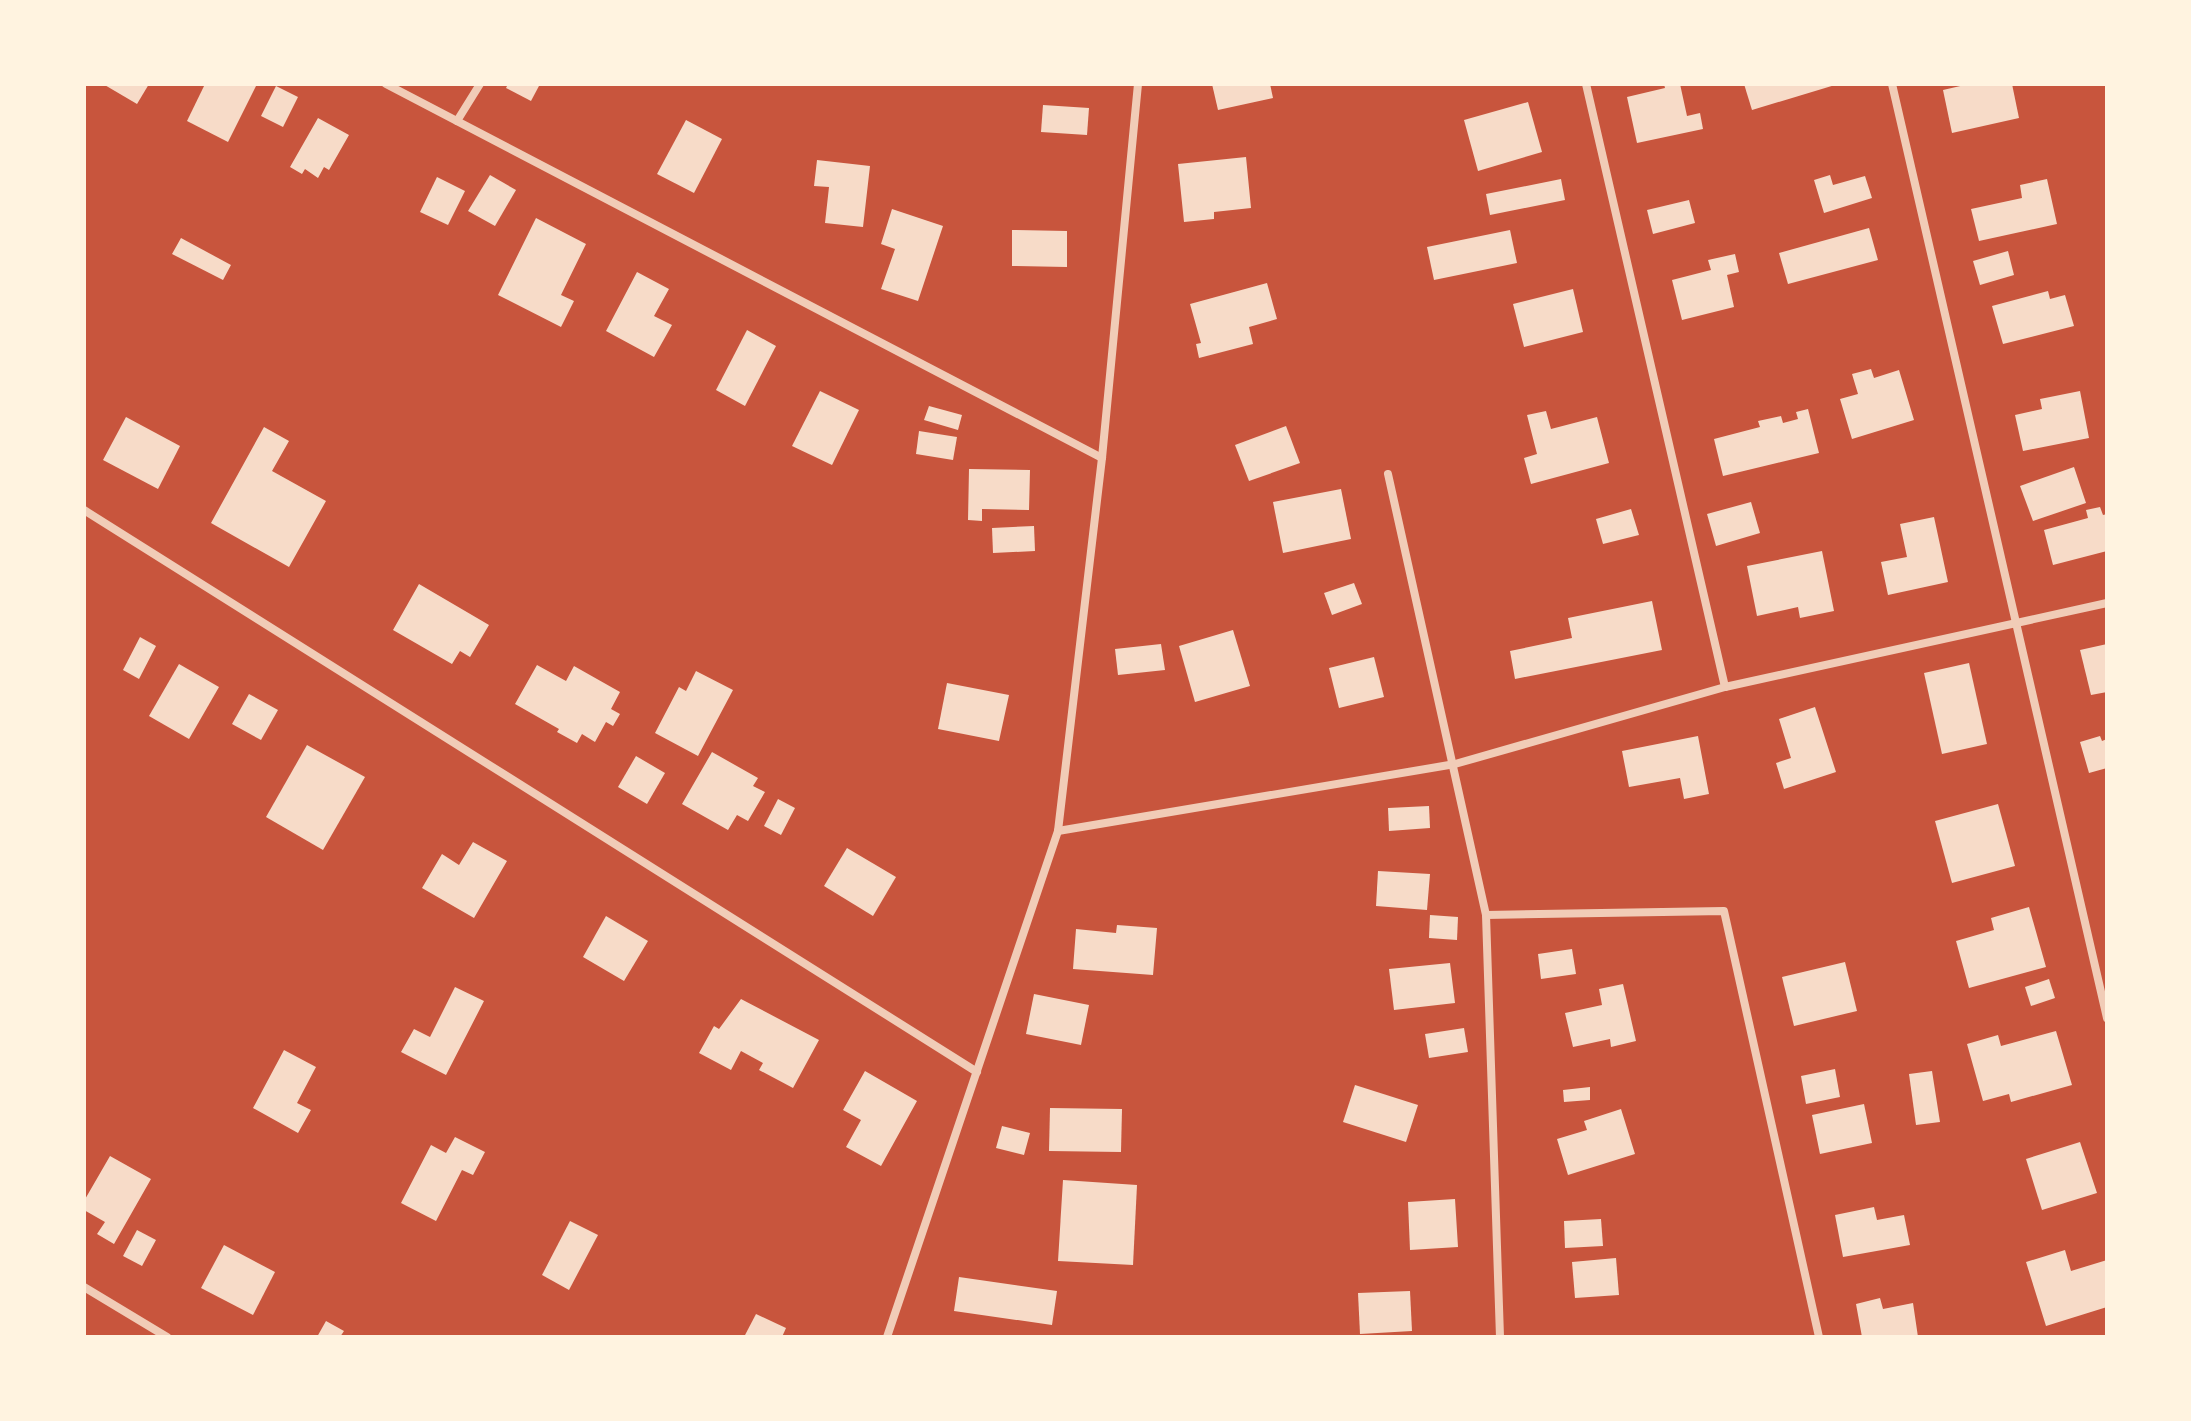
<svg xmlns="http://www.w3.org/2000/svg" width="2191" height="1421" viewBox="0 0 2191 1421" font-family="Georgia,serif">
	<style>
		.building { fill: #f7dbc8 }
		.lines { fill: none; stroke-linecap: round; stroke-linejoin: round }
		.minor { stroke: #f1ccb7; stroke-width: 8 }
	</style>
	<rect width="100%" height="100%" fill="#c8553d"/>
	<g class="building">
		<polygon points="103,84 149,84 137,104"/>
		<polygon points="205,84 257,84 228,142 187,121"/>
		<polygon points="508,84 540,84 531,101 506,88"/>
		<polygon points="1212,84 1270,84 1273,98 1218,110"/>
		<polygon points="1664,84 1680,84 1687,116 1700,113 1703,129 1637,143 1627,97 1665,88"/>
		<polygon points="1744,84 1835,84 1835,85 1752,110"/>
		<polygon points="1969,84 2012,84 2019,118 1952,133 1943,90"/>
		<polygon points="276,86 298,97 283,127 261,116"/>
		<polygon points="1528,102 1542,152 1478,171 1464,120"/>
		<polygon points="1043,105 1089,108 1087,135 1041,132"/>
		<polygon points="318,118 349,135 329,170 324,167 318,178 305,169 302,174 290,167"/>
		<polygon points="686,120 722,139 694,193 657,174"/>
		<polygon points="1246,157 1251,208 1214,212 1214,219 1184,222 1178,164"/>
		<polygon points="817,160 870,166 863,227 825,223 829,187 814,186"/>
		<polygon points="490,175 516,190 495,226 468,211"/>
		<polygon points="1830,175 1833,185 1865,176 1872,198 1824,213 1814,180"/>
		<polygon points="437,177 465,191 448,225 420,212"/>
		<polygon points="1561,179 1565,200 1490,215 1486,194"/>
		<polygon points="2047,179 2057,224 1979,241 1971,209 2022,198 2020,185"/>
		<polygon points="1689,200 1695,223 1653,234 1647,210"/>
		<polygon points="892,209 943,226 918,301 881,289 895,249 881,244"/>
		<polygon points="536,218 586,244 561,295 574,301 561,327 498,295"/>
		<polygon points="1869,228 1878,260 1788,284 1779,253"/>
		<polygon points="1012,230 1067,231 1067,267 1012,266"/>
		<polygon points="1510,230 1517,263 1434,280 1427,247"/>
		<polygon points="181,238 231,265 223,280 172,254"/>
		<polygon points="2008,251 2014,275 1980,285 1973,261"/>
		<polygon points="1735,254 1739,272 1727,275 1734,307 1682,320 1672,280 1711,270 1708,260"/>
		<polygon points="637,272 669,289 654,316 672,325 654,357 606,331"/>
		<polygon points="1267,283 1277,319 1249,327 1253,344 1199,358 1196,344 1201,343 1190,304"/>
		<polygon points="1573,289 1583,332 1524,347 1513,304"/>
		<polygon points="2048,291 2050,299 2065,295 2074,326 2003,344 1992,306"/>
		<polygon points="747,330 776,346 745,406 716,390"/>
		<polygon points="1871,369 1874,378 1899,370 1914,420 1852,439 1840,399 1858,394 1852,374"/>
		<polygon points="820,391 859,410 832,465 792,446"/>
		<polygon points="2080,391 2089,438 2023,451 2015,415 2042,409 2040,399"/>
		<polygon points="929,406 962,415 958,430 924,420"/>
		<polygon points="1808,409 1819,453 1723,476 1714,439 1760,427 1758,421 1781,416 1783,423 1798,419 1796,412"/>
		<polygon points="1546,411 1551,429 1597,417 1609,463 1531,484 1524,458 1537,454 1527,415"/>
		<polygon points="126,417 180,446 158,489 103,460"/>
		<polygon points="1286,426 1300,463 1249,481 1235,445"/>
		<polygon points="264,427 289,441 272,471 326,501 289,567 211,523"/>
		<polygon points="919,431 957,437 953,460 916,454"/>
		<polygon points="2074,467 2086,503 2033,521 2020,486"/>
		<polygon points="969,469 1030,470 1029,510 982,509 982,521 968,520"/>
		<polygon points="1341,489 1351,539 1283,553 1273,502"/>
		<polygon points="1751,502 1760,533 1716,546 1707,514"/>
		<polygon points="2100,507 2103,515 2107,514 2107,551 2053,565 2044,530 2088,518 2086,510"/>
		<polygon points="1631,509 1639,535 1603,544 1596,519"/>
		<polygon points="1934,517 1948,582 1888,595 1881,562 1907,557 1900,524"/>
		<polygon points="1034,526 1035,551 993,553 992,528"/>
		<polygon points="1822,551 1834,611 1800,618 1798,607 1757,616 1747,566"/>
		<polygon points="1354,583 1362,604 1332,615 1324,593"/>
		<polygon points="419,584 489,625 470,657 460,651 452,664 393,630"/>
		<polygon points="1652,601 1662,650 1515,679 1510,651 1572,638 1568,618"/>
		<polygon points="1233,630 1250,686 1195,702 1179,646"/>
		<polygon points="140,637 156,646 139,679 123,670"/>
		<polygon points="1161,644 1165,670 1118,675 1115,649"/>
		<polygon points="2107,644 2107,692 2091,695 2080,650"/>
		<polygon points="1374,657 1384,697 1339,708 1329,668"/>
		<polygon points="1969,663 1987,744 1942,754 1924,673"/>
		<polygon points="179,664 219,687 189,739 149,716"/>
		<polygon points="537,665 566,681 574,666 620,692 611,709 620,714 613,726 606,722 595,742 582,734 577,743 557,732 559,729 515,704"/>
		<polygon points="696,671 733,690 698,756 655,733 679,687 686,691"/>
		<polygon points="947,683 1009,695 999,741 938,729"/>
		<polygon points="249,694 278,710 261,740 232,724"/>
		<polygon points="1815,707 1836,772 1784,789 1776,763 1791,758 1779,719"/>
		<polygon points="1698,736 1709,794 1684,799 1680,778 1629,787 1622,751"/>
		<polygon points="2100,736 2102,741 2107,739 2107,768 2089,773 2080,742"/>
		<polygon points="307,745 365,777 323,850 266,817"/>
		<polygon points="712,752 758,778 753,786 765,792 748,821 737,815 728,830 682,804"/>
		<polygon points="636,756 665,773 647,804 618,787"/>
		<polygon points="778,799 795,808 781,835 764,826"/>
		<polygon points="1998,804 2015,866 1952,883 1935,821"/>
		<polygon points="1429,806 1430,828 1389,831 1388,808"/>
		<polygon points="473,842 507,861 474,918 422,888 442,854 459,865"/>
		<polygon points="847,848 896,877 873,916 824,886"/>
		<polygon points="1378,871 1430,874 1427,910 1376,906"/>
		<polygon points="2029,907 2046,967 1969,988 1956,941 1994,930 1991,918"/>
		<polygon points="1430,915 1458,917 1457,940 1429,938"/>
		<polygon points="606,916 648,941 624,981 583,957"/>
		<polygon points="1117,925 1157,928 1153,975 1073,969 1076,929 1116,933"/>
		<polygon points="1572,949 1576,974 1541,979 1538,954"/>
		<polygon points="1845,962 1857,1011 1794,1026 1782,977"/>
		<polygon points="1450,963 1455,1003 1394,1010 1389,969"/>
		<polygon points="2049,979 2055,998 2031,1006 2025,987"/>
		<polygon points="1623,984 1636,1041 1611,1047 1610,1039 1573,1047 1565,1013 1602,1005 1599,989"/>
		<polygon points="455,987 484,1001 446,1075 401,1052 414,1029 430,1037"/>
		<polygon points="1034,994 1089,1005 1081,1045 1026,1034"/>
		<polygon points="741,999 819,1040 793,1088 759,1070 763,1063 741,1051 731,1070 699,1053 714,1026 719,1029"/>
		<polygon points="1464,1028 1468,1052 1429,1058 1425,1034"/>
		<polygon points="2056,1031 2072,1085 2011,1102 2009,1094 1983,1101 1967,1044 1998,1035 2001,1046"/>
		<polygon points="284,1050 316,1067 297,1103 311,1110 298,1133 253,1108"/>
		<polygon points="1835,1069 1840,1097 1806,1104 1801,1076"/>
		<polygon points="865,1071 917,1101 881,1166 846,1147 861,1120 843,1110"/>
		<polygon points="1932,1071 1940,1122 1916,1125 1909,1074"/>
		<polygon points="1355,1085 1418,1105 1406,1142 1343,1122"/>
		<polygon points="1590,1087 1590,1100 1564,1102 1563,1090"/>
		<polygon points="1864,1104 1872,1143 1820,1154 1812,1115"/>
		<polygon points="1050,1108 1122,1109 1121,1152 1049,1151"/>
		<polygon points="1621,1109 1635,1154 1568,1175 1557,1139 1587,1130 1584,1121"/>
		<polygon points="1002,1126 1030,1133 1024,1155 996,1148"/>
		<polygon points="455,1137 485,1152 473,1175 462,1170 436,1221 401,1203 431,1145 446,1153"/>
		<polygon points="2080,1142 2097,1193 2042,1210 2026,1159"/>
		<polygon points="110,1156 151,1179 114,1244 97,1234 105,1222 84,1210 84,1201"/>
		<polygon points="1063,1180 1137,1185 1133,1265 1058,1261"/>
		<polygon points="1455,1199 1458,1247 1410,1250 1408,1202"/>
		<polygon points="1874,1207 1877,1220 1904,1215 1910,1245 1843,1257 1835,1215"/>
		<polygon points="1601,1219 1603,1246 1565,1248 1564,1221"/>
		<polygon points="570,1221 598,1235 569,1290 542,1275"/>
		<polygon points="137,1230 156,1240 142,1266 123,1256"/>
		<polygon points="224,1245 275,1272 253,1315 201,1288"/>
		<polygon points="2065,1250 2071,1271 2107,1260 2107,1307 2046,1326 2026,1262"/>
		<polygon points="1616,1258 1619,1295 1575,1298 1572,1262"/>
		<polygon points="959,1277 1057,1291 1052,1325 954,1311"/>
		<polygon points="1410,1291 1412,1331 1360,1334 1358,1293"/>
		<polygon points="1880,1298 1883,1309 1913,1303 1918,1337 1862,1337 1856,1304"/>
		<polygon points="756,1314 786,1328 782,1337 744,1337"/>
		<polygon points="326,1321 344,1331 340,1337 317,1337"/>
	</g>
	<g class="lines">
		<g class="minor">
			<polyline points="386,84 1102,458"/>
			<polyline points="1586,84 1725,687"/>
			<polyline points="1892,84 2107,1018"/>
			<polyline points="457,121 480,84"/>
			<polyline points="1388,474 1486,915 1500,1337"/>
			<polyline points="84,510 977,1072"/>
			<polyline points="1058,831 1455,764 1725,687 2107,603"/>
			<polyline points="1486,915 1724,911 1819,1337"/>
			<polyline points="84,1287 167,1337"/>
			<polyline points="887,1337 1058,831 1102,458 1138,84"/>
		</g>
	</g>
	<rect width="2191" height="1421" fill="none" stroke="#fff3e0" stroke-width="172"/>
</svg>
